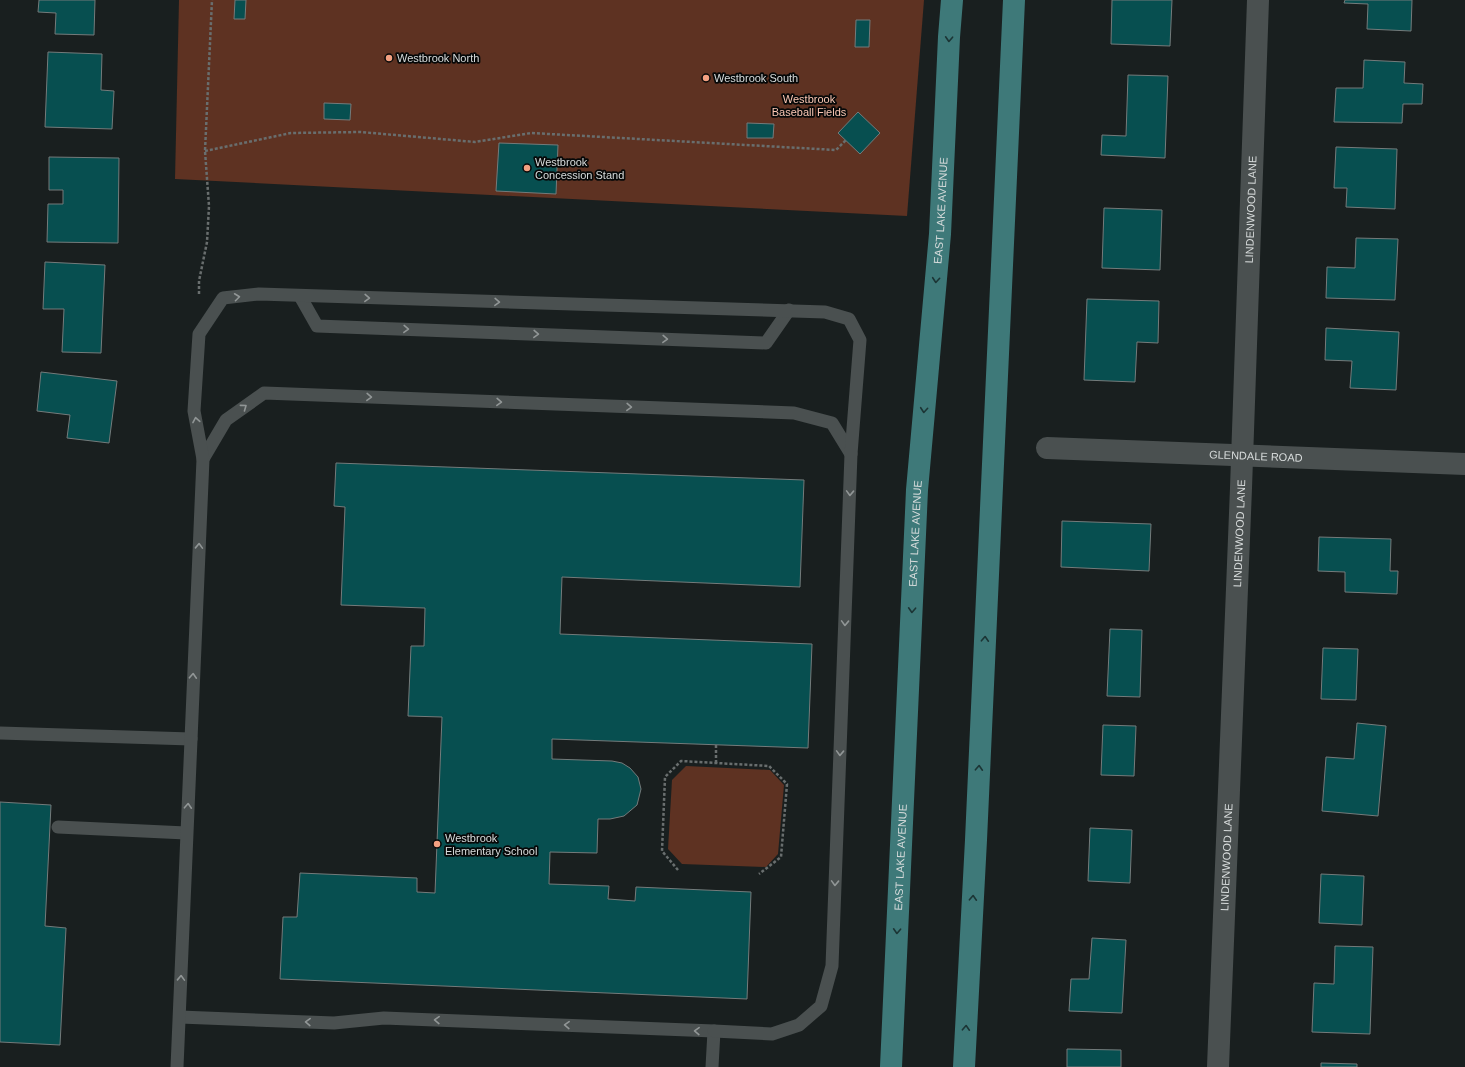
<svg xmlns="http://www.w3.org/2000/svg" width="1465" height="1067" viewBox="0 0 1465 1067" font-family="Arial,sans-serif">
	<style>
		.green { fill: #5e3222 }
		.building { fill: #074f50; stroke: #747b7b }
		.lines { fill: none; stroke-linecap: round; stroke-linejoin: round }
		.path { stroke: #696e6e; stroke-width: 2.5; stroke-dasharray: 3 2; stroke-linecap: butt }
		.lane { stroke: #4a5050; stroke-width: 13 }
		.street { stroke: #4a5050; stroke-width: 22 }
		.primary { stroke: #3e7979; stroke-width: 22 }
		.oneway { stroke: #1c3535 }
		.oneway2 { stroke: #919696 }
		.poi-dot { fill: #f3a081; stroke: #060808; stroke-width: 1.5 }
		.labels { text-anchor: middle; stroke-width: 3.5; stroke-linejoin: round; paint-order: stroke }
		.poi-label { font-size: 11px; fill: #d8dcdc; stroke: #060808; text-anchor: start }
		.park-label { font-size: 11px; fill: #fbc7b4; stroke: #060808 }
		.street-label { font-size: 11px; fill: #d8dcdc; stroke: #060808 }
	</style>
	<rect width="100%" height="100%" fill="#191f1f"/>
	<g class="green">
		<polygon points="179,0 924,0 907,216 175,179"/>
		<polygon points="686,766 770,770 784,785 778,854 766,867 682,864 668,849 672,780"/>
	</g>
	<g class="building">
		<polygon points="39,0 95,0 94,35 55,34 56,13 38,12"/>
		<polygon points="235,0 246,0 245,19 234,19"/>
		<polygon points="1112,0 1172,0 1170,46 1111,44"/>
		<polygon points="1345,0 1412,0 1411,31 1367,29 1368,4 1344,3"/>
		<polygon points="856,20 870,20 869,47 855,47"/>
		<polygon points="48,52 102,54 101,90 114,91 112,129 45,127"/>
		<polygon points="1364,60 1405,62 1404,83 1423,84 1422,104 1403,104 1402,123 1334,122 1336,88 1363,88"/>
		<polygon points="1128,75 1168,76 1165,158 1101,155 1102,135 1126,136"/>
		<polygon points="324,103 351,104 350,120 324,119"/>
		<polygon points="858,112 880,133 860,154 838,133"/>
		<polygon points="747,123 774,124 773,138 747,138"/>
		<polygon points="499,143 558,145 556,194 496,191"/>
		<polygon points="1336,147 1397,149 1395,209 1346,207 1347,188 1334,188"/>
		<polygon points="49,157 119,158 118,243 47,242 48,204 63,204 63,190 49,190"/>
		<polygon points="1104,208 1162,210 1160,270 1102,268"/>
		<polygon points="1356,238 1398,239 1395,300 1326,298 1327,267 1355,268"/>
		<polygon points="45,262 105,265 101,353 62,352 64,309 43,309"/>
		<polygon points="1087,299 1159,301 1158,343 1137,342 1135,382 1084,380"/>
		<polygon points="1326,328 1399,332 1396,390 1350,388 1352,361 1325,360"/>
		<polygon points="41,372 117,381 109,443 67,438 70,415 37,411"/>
		<polygon points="336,463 804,480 800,587 562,577 560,634 812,644 808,748 552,739 552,759 612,761 622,763 630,768 638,777 641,789 637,805 624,816 610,819 598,819 597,853 550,852 549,884 609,886 608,899 635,901 636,887 751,892 747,999 280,979 283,917 297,917 300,873 417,878 417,892 435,893 442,717 408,716 411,646 424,646 425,608 341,605 345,507 334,506"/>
		<polygon points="1062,521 1151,524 1149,571 1061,567"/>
		<polygon points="1319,537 1391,539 1390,571 1398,571 1397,594 1345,592 1345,572 1318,571"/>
		<polygon points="1110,629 1142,630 1140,697 1107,696"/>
		<polygon points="1323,648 1358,649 1356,700 1321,699"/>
		<polygon points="1357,723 1386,726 1378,816 1322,811 1326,757 1354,759"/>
		<polygon points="1103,725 1136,726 1134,776 1101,775"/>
		<polygon points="0,802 51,805 45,926 66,928 60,1045 0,1042"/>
		<polygon points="1090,828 1132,830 1130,883 1088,881"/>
		<polygon points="1321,874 1364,876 1362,925 1319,923"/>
		<polygon points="1092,938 1126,940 1122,1013 1069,1011 1071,979 1089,979"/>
		<polygon points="1335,946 1373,947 1370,1034 1312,1032 1314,983 1334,984"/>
		<polygon points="1067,1049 1121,1050 1121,1067 1067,1067"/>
		<polygon points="1321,1063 1357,1064 1357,1067 1321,1067"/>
	</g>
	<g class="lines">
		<g class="path">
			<polyline points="205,151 291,133 361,132 475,142 531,133 836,150 846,140"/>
			<polyline points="199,294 199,281 207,242 209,206 205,151 212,0"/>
			<polyline points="716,763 716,745"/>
			<polyline points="678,870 662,851 665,777 681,761 769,766 787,784 781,857 759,874"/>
		</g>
		<g class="lane">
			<polyline points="300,296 317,326 766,343 789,310"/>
			<polyline points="203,459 226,420 264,393 794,413 832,423 851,454"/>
			<polyline points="0,733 191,739"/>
			<polyline points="58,827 186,833"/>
			<polyline points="180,1017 334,1023 384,1018 714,1031 712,1067"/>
			<polyline points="177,1067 203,459 194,411 199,334 223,298 259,294 825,312 849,319 860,340 851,454 832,966 821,1006 799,1025 772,1034 714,1031"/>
		</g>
		<g class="street">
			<path id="s1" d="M1047,448L1465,464"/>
			<path id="s2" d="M1218,1067L1241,488L1258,0"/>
		</g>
		<g class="primary">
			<path id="s3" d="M891,1067L917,490L940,234L949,37L952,0"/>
			<polyline points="964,1067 976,840 1014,0"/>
		</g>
	</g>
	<defs><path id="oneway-chevron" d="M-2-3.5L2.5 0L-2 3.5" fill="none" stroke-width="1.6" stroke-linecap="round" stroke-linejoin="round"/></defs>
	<g class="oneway">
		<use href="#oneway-chevron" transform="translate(949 39) rotate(93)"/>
		<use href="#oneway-chevron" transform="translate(936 280) rotate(95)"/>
		<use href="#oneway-chevron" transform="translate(924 410) rotate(95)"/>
		<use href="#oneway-chevron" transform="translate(912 610) rotate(93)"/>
		<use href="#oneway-chevron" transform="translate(985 639) rotate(-87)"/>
		<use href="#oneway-chevron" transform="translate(979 768) rotate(-87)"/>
		<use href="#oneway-chevron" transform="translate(973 898) rotate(-87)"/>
		<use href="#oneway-chevron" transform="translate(897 931) rotate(93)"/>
		<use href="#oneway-chevron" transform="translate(966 1028) rotate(-87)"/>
	</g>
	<g class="oneway2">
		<use href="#oneway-chevron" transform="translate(237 297) rotate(-7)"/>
		<use href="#oneway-chevron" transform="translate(367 298) rotate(2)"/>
		<use href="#oneway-chevron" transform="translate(497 302) rotate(2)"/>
		<use href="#oneway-chevron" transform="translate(406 329) rotate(2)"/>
		<use href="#oneway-chevron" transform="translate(536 334) rotate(2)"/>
		<use href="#oneway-chevron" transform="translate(665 339) rotate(2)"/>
		<use href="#oneway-chevron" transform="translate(369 397) rotate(2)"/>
		<use href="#oneway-chevron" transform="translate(499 402) rotate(2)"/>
		<use href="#oneway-chevron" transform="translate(244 407) rotate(-36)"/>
		<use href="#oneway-chevron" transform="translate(629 407) rotate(2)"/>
		<use href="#oneway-chevron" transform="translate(196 420) rotate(-100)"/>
		<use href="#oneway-chevron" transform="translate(850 493) rotate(92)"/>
		<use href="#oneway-chevron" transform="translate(199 546) rotate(-88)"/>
		<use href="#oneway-chevron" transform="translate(845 623) rotate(92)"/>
		<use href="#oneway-chevron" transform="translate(193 676) rotate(-87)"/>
		<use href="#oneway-chevron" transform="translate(840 753) rotate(92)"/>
		<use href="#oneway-chevron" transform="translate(188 806) rotate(-87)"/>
		<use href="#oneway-chevron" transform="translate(835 883) rotate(92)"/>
		<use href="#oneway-chevron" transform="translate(181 978) rotate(-88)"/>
		<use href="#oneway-chevron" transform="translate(437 1020) rotate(-178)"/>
		<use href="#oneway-chevron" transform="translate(308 1022) rotate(-178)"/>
		<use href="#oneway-chevron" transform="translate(567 1025) rotate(-178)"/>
		<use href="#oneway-chevron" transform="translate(697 1031) rotate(-178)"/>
	</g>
	<g class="poi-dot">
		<circle cx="389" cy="58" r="4"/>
		<circle cx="706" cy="78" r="4"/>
		<circle cx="527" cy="168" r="4"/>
		<circle cx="437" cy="844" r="4"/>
	</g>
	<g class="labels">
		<g class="poi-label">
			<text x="397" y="62">Westbrook North</text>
			<text x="714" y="82">Westbrook South</text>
			<text x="535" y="166">Westbrook<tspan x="535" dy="13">Concession Stand</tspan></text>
			<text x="445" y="842">Westbrook<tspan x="445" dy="13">Elementary School</tspan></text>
		</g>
		<g class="park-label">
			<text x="809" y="103">Westbrook<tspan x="809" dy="13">Baseball Fields</tspan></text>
		</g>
		<g class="street-label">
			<text dy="4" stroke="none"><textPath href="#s3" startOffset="858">EAST LAKE AVENUE</textPath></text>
			<text dy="4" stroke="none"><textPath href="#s2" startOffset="858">LINDENWOOD LANE</textPath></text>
			<text dy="4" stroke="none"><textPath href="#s1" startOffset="209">GLENDALE ROAD</textPath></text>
			<text dy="4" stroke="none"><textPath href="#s3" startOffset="534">EAST LAKE AVENUE</textPath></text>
			<text dy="4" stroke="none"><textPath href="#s2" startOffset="534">LINDENWOOD LANE</textPath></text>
			<text dy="4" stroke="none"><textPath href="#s3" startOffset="210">EAST LAKE AVENUE</textPath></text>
			<text dy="4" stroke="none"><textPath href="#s2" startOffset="210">LINDENWOOD LANE</textPath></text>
		</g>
	</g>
</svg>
